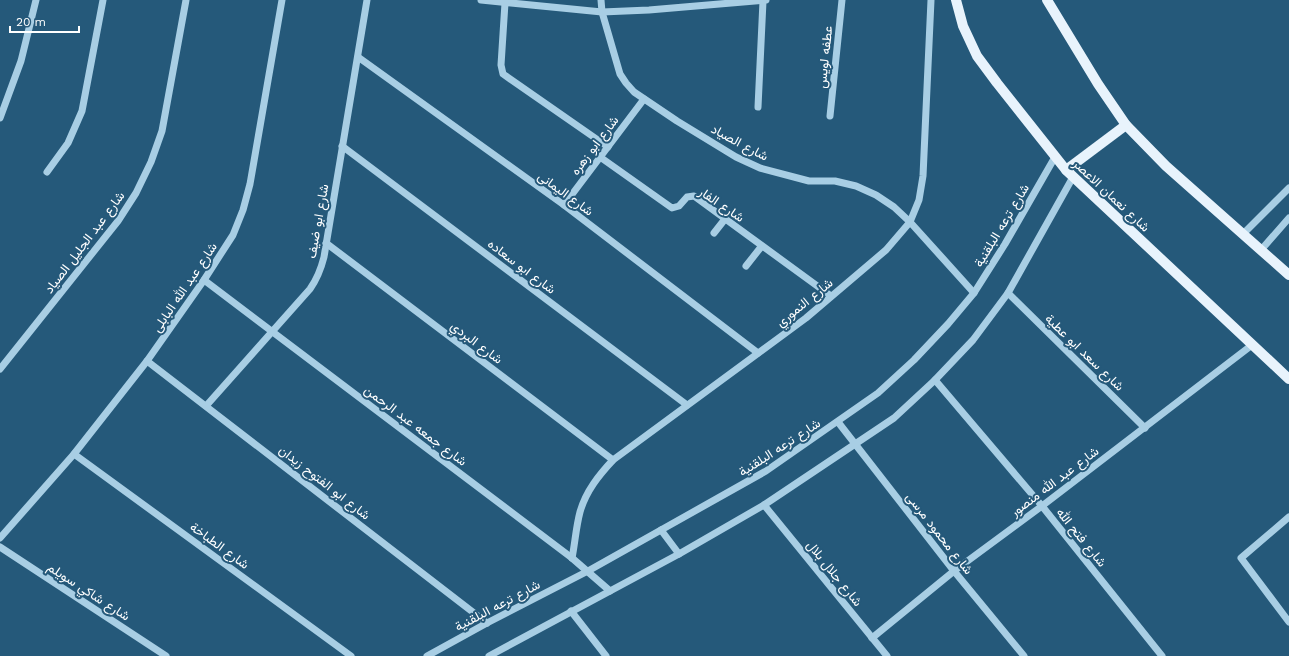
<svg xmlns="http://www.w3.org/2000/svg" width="1289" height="656" viewBox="0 0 1289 656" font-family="'Work Sans',Vazirmatn,sans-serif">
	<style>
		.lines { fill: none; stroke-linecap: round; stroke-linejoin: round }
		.minor { stroke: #a8cee4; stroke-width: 7 }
		.major { stroke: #e8f3fc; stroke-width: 10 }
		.labels { text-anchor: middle; stroke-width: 4; stroke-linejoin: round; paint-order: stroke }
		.street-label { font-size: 13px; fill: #fff; stroke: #25597a }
	</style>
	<rect width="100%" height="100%" fill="#25597a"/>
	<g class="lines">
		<g class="minor">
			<polyline points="481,0 602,12 649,10 766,0"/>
			<polyline points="601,0 602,12 620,74 626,83 634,92 677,121 736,157 760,168 809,181 835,181 856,186 876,195 894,207 910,222 974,293"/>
			<polyline points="505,3 501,65 503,74 608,147"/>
			<polyline points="358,57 564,205 758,353"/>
			<polyline points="758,107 763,1"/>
			<polyline points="830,116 842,0"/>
			<polyline points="0,118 21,61 36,0"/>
			<polyline points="342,146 687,405"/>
			<polyline points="600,157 672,208 679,206 687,197 694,196 831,296"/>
			<polyline points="47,172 68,143 82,111 103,0"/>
			<polyline points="564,205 644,99"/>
			<polyline points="714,233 725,219"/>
			<polyline points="1243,234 1289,188"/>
			<polyline points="326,243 613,460"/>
			<polyline points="1261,250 1289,218"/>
			<polyline points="746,266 761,247"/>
			<polyline points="204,280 572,558 610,591"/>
			<polyline points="1008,293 1145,428"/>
			<polyline points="147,361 487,623"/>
			<polyline points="0,369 118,221 136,193 151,162 162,131 186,0"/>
			<polyline points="935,380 1042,506 1162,656"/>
			<path d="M206,406L310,289C317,279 321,269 324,257L367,0"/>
			<polyline points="838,422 954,571 1024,656"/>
			<polyline points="74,454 351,656"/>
			<polyline points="764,505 887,656"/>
			<polyline points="1289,517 1241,558 1289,622"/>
			<polyline points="661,530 679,554"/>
			<polyline points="0,538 74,454 147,361 204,280 233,235 243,210 250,184 282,0"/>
			<polyline points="0,547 166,656"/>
			<path d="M572,558C575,543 576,527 580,512C586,491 599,475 613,460L806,318L886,250L910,222L919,200L923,176L931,0"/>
			<polyline points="571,611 606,656"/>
			<polyline points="872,638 954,571 1042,506 1252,345"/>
			<polyline points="427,656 487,623 588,571 766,471 878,393 914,360 948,324 974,293 1005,244 1055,157"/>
			<polyline points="489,656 679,554 764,505 894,418 935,380 973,340 1008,293 1073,177"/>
		</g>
		<g class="major">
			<polyline points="956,0 963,26 977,56 997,83 1066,170 1289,379"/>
			<polyline points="1047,0 1098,84 1126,125 1166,166 1289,275"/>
			<polyline points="1066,170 1126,125"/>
		</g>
	</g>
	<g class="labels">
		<g class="street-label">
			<text transform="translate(824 57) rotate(-84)" y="5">عطفه لويس</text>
			<text transform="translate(740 142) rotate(28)" y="5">شارع الصياد</text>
			<text transform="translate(594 145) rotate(-53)" y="5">شارع ابو زهره</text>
			<text transform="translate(566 193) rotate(36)" y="5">شارع اليمانى</text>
			<text transform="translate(1112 195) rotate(43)" y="5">شارع نعمان الاعصر</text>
			<text transform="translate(722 204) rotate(34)" y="5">شارع الفار</text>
			<text transform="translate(317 221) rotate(-80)" y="5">شارع ابو ضيف</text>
			<text transform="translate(1001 225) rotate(-59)" y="5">شارع ترعه البلقنية</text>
			<text transform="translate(84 242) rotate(-53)" y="5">شارع عبد الجليل الصياد</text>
			<text transform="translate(522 266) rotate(37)" y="5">شارع ابو سعاده</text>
			<text transform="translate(184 287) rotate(-56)" y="5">شارع عبد الله البابلى</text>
			<text transform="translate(804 302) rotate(-39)" y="5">شارع النموري</text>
			<text transform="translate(477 342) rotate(37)" y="5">شارع البردي</text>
			<text transform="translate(1085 352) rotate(44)" y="5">شارع سعد ابو عطية</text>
			<text transform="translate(416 425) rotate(37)" y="5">شارع جمعه عبد الرحمن</text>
			<text transform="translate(779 447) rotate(-33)" y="5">شارع ترعه البلقنية</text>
			<text transform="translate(1054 481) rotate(-37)" y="5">شارع عبد الله منصور</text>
			<text transform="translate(325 482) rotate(38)" y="5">شارع ابو الفتوح زيدان</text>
			<text transform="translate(940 533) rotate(52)" y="5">شارع محمود مرسى</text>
			<text transform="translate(1082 537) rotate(51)" y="5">شارع فتح الله</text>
			<text transform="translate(220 545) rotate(36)" y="5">شارع الطباخة</text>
			<text transform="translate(835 573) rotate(51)" y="5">شارع جلال بلال</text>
			<text transform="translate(89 591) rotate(33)" y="5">شارع شاكي سويلم</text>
			<text transform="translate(497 605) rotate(-28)" y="5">شارع ترعه البلقنية</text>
		</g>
	</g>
	<path d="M10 26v6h69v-6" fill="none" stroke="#ffffff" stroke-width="2"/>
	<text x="16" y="26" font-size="12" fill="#ffffff" stroke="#25597a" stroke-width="3" paint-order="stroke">20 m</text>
</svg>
